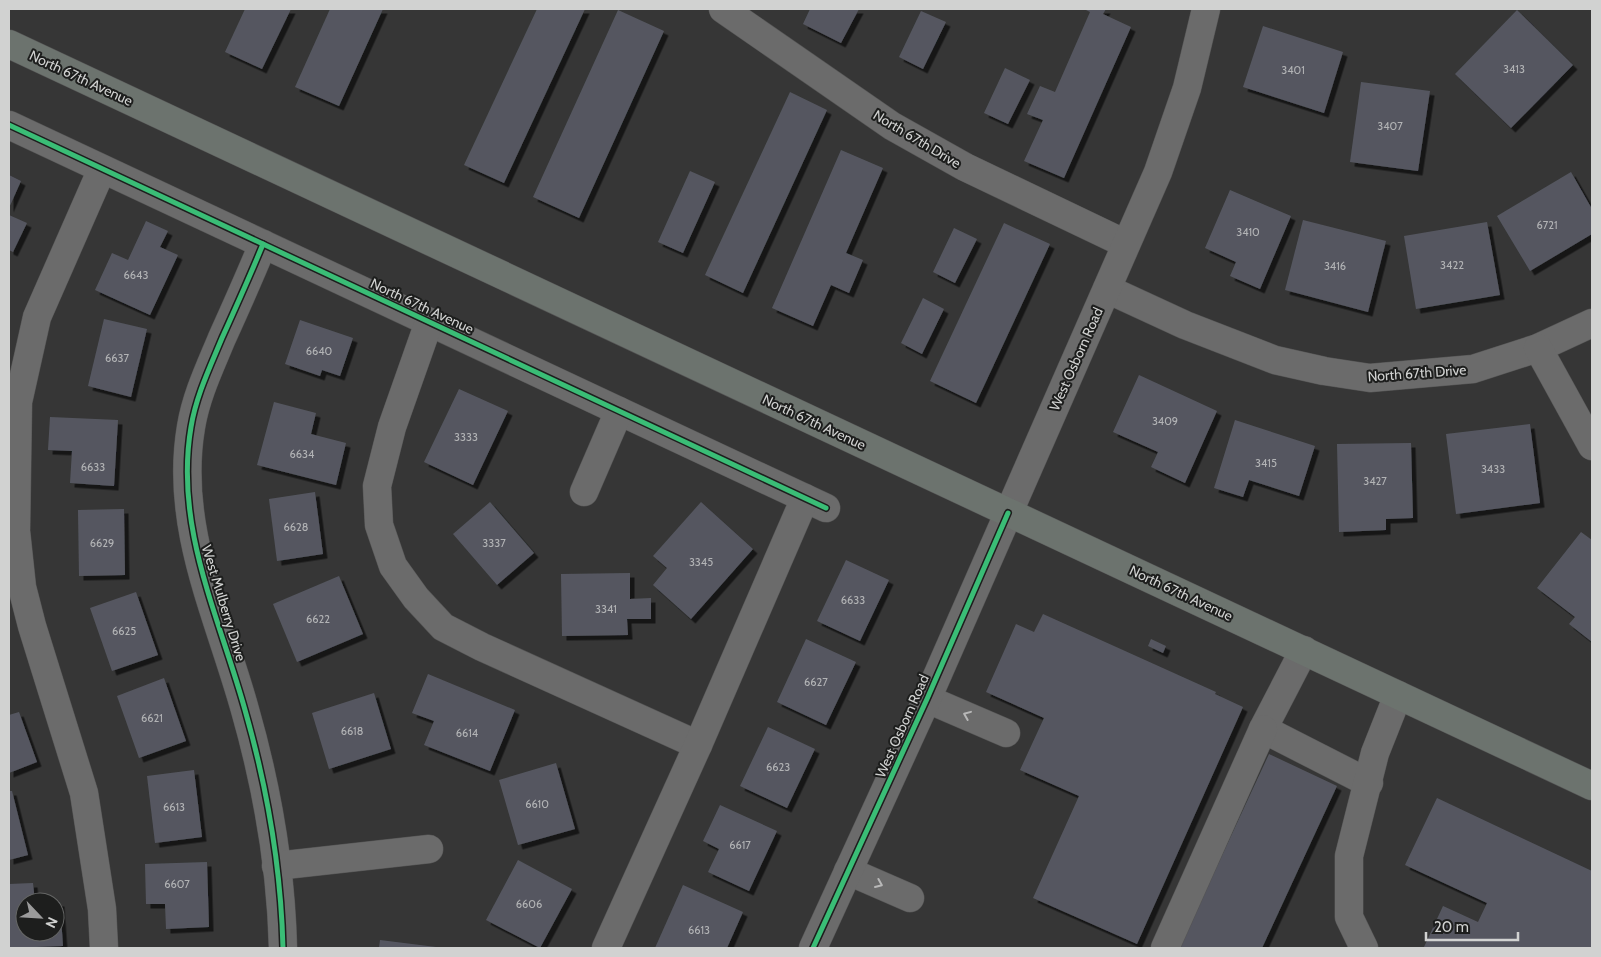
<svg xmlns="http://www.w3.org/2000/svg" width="1601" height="957" viewBox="0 0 1601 957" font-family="Cabin,sans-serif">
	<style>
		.building { fill: #555760; filter: url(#shadow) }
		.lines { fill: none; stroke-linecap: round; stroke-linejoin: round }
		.minor-casing { stroke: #545454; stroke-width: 29 }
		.major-casing { stroke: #545454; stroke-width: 29 }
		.minor { stroke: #6b6b6b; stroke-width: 28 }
		.major { stroke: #6c736e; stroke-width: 28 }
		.cycleway-casing { stroke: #1d1e1d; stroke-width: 8 }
		.cycleway { stroke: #3abd76; stroke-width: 5 }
		.oneway { stroke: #b8b8b8 }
		.labels { text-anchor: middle; stroke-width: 4; stroke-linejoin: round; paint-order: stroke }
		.number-label { font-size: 11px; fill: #b2b3b5 }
		.street-label { font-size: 14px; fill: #d1d2d1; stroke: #1d1e1d }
	</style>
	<defs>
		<filter id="shadow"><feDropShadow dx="4.5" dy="4.5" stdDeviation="0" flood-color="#0009"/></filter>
	</defs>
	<rect width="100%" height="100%" fill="#363636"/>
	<g class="building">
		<polygon points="245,9 291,9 262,69 225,52"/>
		<polygon points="330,9 383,9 339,106 295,87"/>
		<polygon points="537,9 585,9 504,183 464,165"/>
		<polygon points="810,9 859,9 841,43 803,24"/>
		<polygon points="1084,9 1106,9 1103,14 1131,27 1064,178 1024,161 1043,120 1027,114 1040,86 1055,92 1090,12"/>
		<polygon points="618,10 664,31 579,218 533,197"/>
		<polygon points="1517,10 1573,65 1511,128 1455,74"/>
		<polygon points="921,11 946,22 923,69 899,57"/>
		<polygon points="1263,26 1343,52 1324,113 1243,87"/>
		<polygon points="1005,68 1030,80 1008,124 984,113"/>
		<polygon points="1361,82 1430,91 1418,171 1350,162"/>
		<polygon points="790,92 827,110 743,293 705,275"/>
		<polygon points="841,150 883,168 846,253 863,260 849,293 831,285 813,326 772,308"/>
		<polygon points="690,171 715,182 683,253 658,242"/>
		<polygon points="1571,172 1592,209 1592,234 1530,271 1497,216"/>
		<polygon points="9,175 21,181 9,208"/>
		<polygon points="1230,190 1291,216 1260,289 1230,276 1236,262 1205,248"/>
		<polygon points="9,215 27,223 13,252 9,250"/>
		<polygon points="1303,220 1386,241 1368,312 1285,290"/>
		<polygon points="146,221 168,231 160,247 178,255 150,315 95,290 112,253 128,260"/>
		<polygon points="1487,222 1500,295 1416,309 1404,236"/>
		<polygon points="1004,223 1050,244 976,403 930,381"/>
		<polygon points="954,228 977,239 955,283 933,272"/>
		<polygon points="923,298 944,309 922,354 901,343"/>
		<polygon points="104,319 147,329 131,397 88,386"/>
		<polygon points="300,320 353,338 340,376 322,370 320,376 285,364"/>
		<polygon points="1139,375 1217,411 1185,483 1151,467 1158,452 1113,432"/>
		<polygon points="459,389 508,411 473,485 424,462"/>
		<polygon points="274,402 316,413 311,434 346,443 336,485 257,465"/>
		<polygon points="50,417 118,420 114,486 70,483 72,451 48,450"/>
		<polygon points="1235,420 1315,446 1299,496 1249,480 1243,497 1214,488"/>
		<polygon points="1530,424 1540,503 1456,514 1446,434"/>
		<polygon points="1411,443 1413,518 1386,519 1386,530 1339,532 1337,444"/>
		<polygon points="315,492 323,554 277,561 269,499"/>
		<polygon points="490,502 534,553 497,585 453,534"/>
		<polygon points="701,502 753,549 691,619 653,585 667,568 653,556"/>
		<polygon points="124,509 125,575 79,576 78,510"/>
		<polygon points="1581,532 1592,540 1592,642 1569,624 1575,617 1537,588"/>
		<polygon points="846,560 889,580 860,641 817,621"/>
		<polygon points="630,573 630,599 651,598 651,619 627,619 628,635 562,636 561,574"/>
		<polygon points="339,576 363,634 297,662 273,604"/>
		<polygon points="136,592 158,655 112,671 90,608"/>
		<polygon points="1043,614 1216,692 1215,694 1243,707 1137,944 1033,898 1079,796 1020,770 1044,718 986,692 1016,624 1034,632"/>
		<polygon points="806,639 856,662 826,725 777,702"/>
		<polygon points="1151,639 1166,646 1163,653 1148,646"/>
		<polygon points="428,674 515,710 490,771 424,745 434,721 412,713"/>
		<polygon points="164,678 186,741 139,758 117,696"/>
		<polygon points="374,693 391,749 329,769 312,713"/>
		<polygon points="19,712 37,762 9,773 9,715"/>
		<polygon points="768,727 815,749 787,808 740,786"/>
		<polygon points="1269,754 1337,786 1262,948 1179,948"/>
		<polygon points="556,763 575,829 518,845 499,780"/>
		<polygon points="194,770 202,837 155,843 147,776"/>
		<polygon points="9,791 12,791 28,855 9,860"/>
		<polygon points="1437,798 1592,871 1592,948 1424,947 1443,906 1478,922 1487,903 1405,865"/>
		<polygon points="720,805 777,831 749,891 708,872 719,849 703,841"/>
		<polygon points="518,860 572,889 540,948 486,920"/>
		<polygon points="207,862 209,927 166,929 165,904 146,904 145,864"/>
		<polygon points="33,883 35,902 25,902 25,932 55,932 55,902 60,902 63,946 9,948 9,884"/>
		<polygon points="683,885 743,912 727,948 655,948"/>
		<polygon points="380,940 436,947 436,948 379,948"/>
	</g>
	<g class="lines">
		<g class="minor-casing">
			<g id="minor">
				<polyline points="723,9 892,126 965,167 1126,244"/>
				<polyline points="9,125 826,508"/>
				<polyline points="102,169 37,317 18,402 16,531 22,587 32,626 84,793 102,909 104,948"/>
				<path d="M263,244C250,276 236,307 222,338C210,367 196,396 191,427C174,527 219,616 245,710C267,787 281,869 283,948"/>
				<polyline points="1107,289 1185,325 1275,360 1324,371 1370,378 1473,369 1538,348 1592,323"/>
				<polyline points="429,322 392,427 377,486 379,525 393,566 416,598 443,627 482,647 698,745"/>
				<polyline points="1538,348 1592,446"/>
				<polyline points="584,492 619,411"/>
				<polyline points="1304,650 1263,729 1369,783"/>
				<polyline points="927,699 1006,733"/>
				<polyline points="276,866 429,849"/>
				<polyline points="848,871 910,898"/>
				<polyline points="606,948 698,745 805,498"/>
				<polyline points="813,948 927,699 1158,172 1187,88 1206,9"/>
				<polyline points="1165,948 1263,729"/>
				<polyline points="1364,948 1349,917 1349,856 1375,753 1398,695"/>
			</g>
		</g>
		<g class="major-casing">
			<polyline id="major" points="9,44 1592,786"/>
		</g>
		<use href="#minor" class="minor"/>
		<use href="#major" class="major"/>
		<g class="cycleway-casing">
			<g id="cycleway">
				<polyline points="9,125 826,508"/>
				<path d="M263,244C250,276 236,307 222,338C210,367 196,396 191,427C174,527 219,616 245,710C267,787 281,869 283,948"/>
				<polyline points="813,948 927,699 1008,513"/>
			</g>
		</g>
		<use href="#cycleway" class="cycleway"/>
	</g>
	<defs><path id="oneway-chevron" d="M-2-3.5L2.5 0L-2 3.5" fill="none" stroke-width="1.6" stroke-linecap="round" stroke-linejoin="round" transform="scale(1.25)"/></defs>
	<g class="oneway">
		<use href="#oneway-chevron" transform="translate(967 715) rotate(-158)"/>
		<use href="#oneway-chevron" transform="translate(879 884) rotate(23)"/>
	</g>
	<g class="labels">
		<g class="number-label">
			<text x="1514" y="73">3413</text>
			<text x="1293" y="74">3401</text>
			<text x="1390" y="130">3407</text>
			<text x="1547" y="229">6721</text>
			<text x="1248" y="236">3410</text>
			<text x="1452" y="269">3422</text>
			<text x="1335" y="270">3416</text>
			<text x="136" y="279">6643</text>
			<text x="319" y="355">6640</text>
			<text x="117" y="362">6637</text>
			<text x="1165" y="425">3409</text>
			<text x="466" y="441">3333</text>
			<text x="302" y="458">6634</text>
			<text x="1266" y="467">3415</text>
			<text x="93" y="471">6633</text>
			<text x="1493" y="473">3433</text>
			<text x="1375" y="485">3427</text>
			<text x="296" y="531">6628</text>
			<text x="102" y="547">6629</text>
			<text x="494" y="547">3337</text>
			<text x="701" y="566">3345</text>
			<text x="853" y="604">6633</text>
			<text x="606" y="613">3341</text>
			<text x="318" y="623">6622</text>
			<text x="124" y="635">6625</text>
			<text x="816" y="686">6627</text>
			<text x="152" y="722">6621</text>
			<text x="352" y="735">6618</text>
			<text x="467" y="737">6614</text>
			<text x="778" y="771">6623</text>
			<text x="537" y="808">6610</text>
			<text x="174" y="811">6613</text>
			<text x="740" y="849">6617</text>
			<text x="177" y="888">6607</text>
			<text x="529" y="908">6606</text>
			<text x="699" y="934">6613</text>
		</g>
		<g class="street-label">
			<text transform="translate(81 78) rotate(25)" y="5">North 67th Avenue</text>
			<text transform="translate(917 139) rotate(31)" y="5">North 67th Drive</text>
			<text transform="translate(422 306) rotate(25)" y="5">North 67th Avenue</text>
			<text transform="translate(1076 359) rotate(-66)" y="5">West Osborn Road</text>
			<text transform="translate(1417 373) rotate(-4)" y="5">North 67th Drive</text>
			<text transform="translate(814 422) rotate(25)" y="5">North 67th Avenue</text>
			<text transform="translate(1181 593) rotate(25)" y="5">North 67th Avenue</text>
			<text transform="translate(224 603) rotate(73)" y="5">West Mulberry Drive</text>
			<text transform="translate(902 726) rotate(-66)" y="5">West Osborn Road</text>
		</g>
	</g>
	<rect width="1601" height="957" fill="none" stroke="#d1d2d1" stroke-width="20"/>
	<g transform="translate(40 917) rotate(115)"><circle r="24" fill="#1d1e1d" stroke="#656665"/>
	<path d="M0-4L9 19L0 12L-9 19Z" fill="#9b9b9b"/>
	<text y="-8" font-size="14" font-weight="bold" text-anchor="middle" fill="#d1d2d1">N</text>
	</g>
	<path d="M1426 932v8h92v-8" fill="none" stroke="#d1d2d1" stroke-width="2.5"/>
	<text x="1434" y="932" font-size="15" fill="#d1d2d1" stroke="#1d1e1d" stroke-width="4" paint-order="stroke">20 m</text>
</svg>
